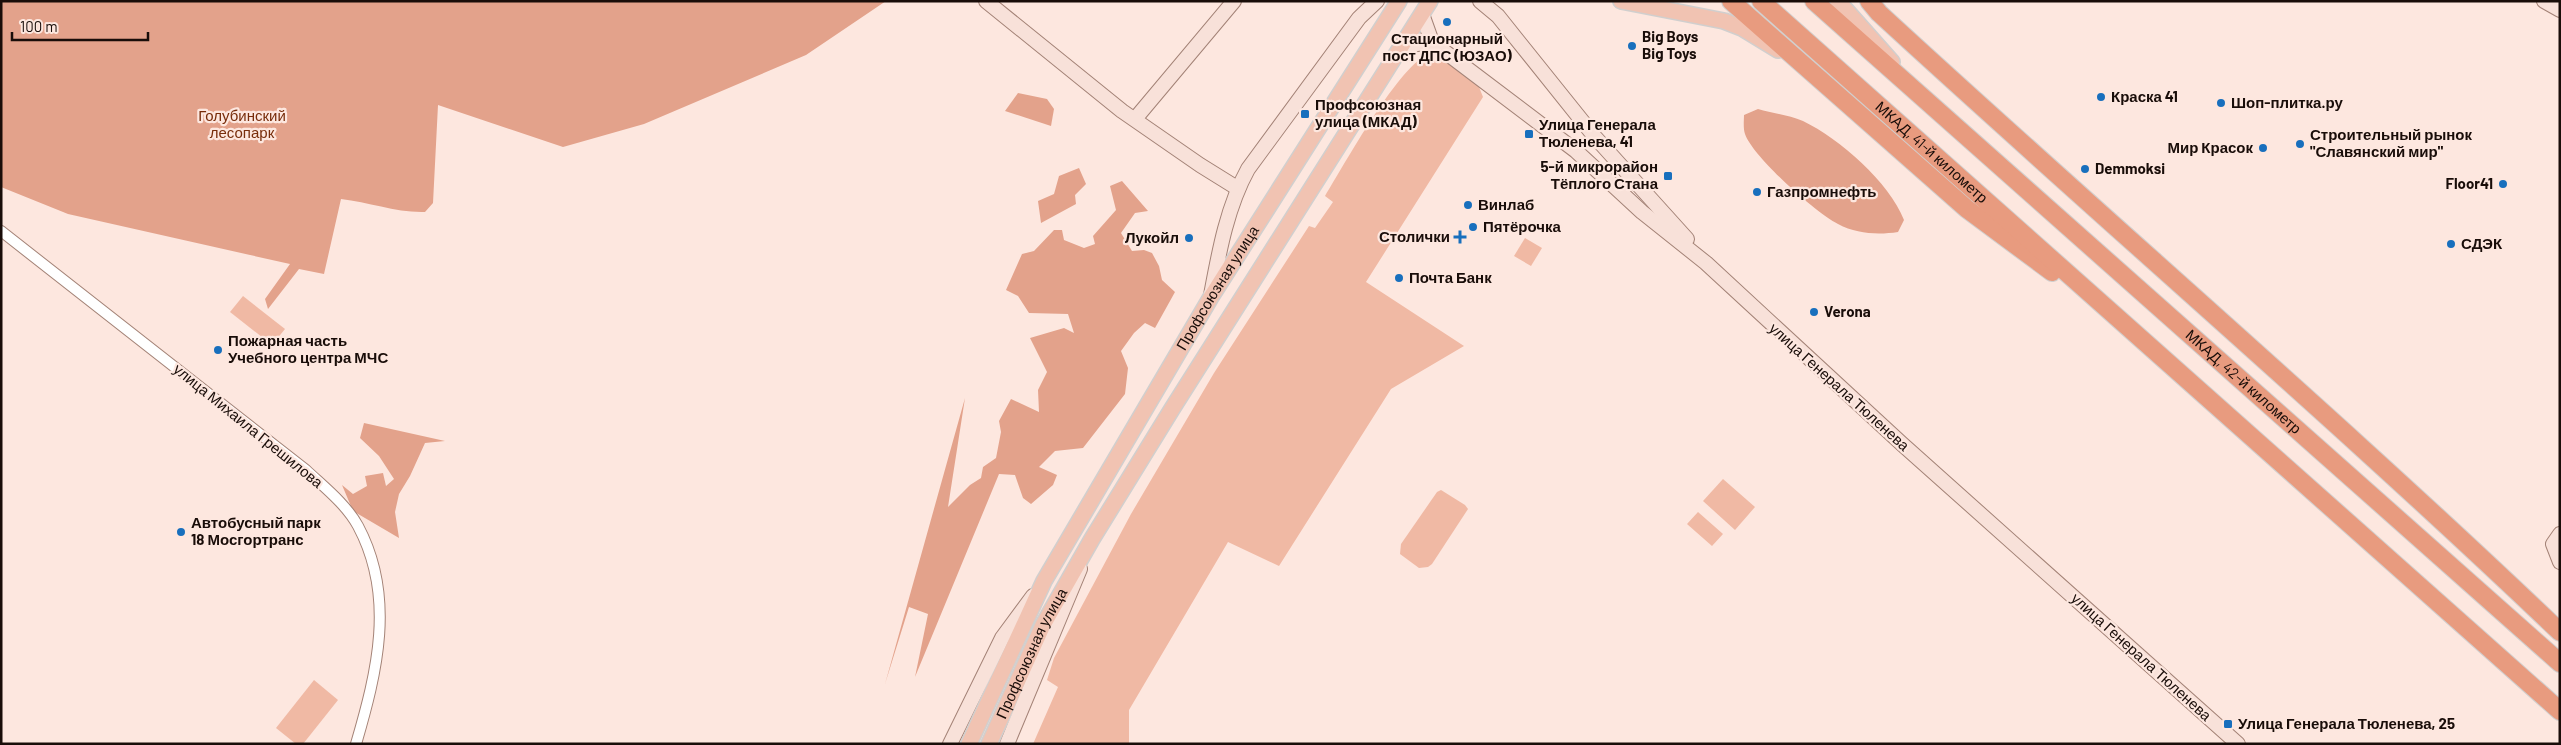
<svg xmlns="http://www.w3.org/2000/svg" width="2561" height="745" viewBox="0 0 2561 745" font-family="Barlow,sans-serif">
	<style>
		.green { fill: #f0b9a4 }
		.forest { fill: #e3a28b }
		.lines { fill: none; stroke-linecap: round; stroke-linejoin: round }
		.street-casing { stroke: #a38276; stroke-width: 12 }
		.secondary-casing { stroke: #a38276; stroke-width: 16 }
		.primary-casing { stroke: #d1cfce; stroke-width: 18 }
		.highway-casing { stroke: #d1cfce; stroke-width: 20 }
		.street { stroke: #fff; stroke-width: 10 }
		.secondary { stroke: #f8e1d9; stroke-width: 14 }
		.primary { stroke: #f1c3b2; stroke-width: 15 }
		.highway { stroke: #e89b7f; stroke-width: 18 }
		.poi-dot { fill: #186fbd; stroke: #fde7df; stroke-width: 2 }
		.labels { text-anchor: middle; stroke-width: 4.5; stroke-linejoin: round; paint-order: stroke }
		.poi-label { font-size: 15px; font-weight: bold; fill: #190d09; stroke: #fde7df; text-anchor: start }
		.park-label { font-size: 15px; fill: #782d0b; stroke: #fde7df }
		.street-label { font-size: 15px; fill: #190d09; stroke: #fde7df }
	</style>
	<rect width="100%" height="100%" fill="#fde7df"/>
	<g class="green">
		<path d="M1430,54L1437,55L1479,87L1483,97L1366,282L1464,346L1391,389L1279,566L1228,542L1129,710V744H1033L1058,687L1047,680L1054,658L1131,514L1214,373L1309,226L1315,228L1333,202L1325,196C1343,167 1401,61 1430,54Z"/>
		<polygon points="1525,238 1542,248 1531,266 1514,256"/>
		<polygon points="243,296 285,329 272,345 230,312"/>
		<polygon points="1723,479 1755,507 1735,530 1703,501"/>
		<polygon points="1441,490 1465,505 1468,509 1432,564 1428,567 1419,568 1400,554 1401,544 1437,492"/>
		<polygon points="1698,512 1723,534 1712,546 1687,524"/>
		<polygon points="314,680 338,700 303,744 296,744 276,728"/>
	</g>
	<g class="forest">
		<path d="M1,1H886L806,55L644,124L563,147L438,105L433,203L425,212C397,213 369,202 341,199L324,274L299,269L268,309L265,299L290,264L68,214L1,187Z"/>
		<polygon points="1018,93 1047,99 1054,109 1051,126 1005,111"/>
		<path d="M1758,109C1772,113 1789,115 1803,121C1840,139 1889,182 1904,220L1898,232C1878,235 1857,234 1838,224C1816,213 1753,157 1745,134C1743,128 1744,120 1744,115Z"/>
		<polygon points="1079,168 1086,184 1075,195 1076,204 1041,223 1038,201 1054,194 1059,176"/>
		<polygon points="1122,181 1148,211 1135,213 1121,233 1132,251 1144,250 1152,253 1159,266 1162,280 1175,292 1155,328 1145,323 1134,333 1121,351 1128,368 1125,394 1083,448 1055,451 1039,467 1057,475 1053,485 1031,504 1023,498 1015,475 999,474 915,677 928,614 909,607 885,684 965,398 948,507 970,485 981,478 983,467 996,458 1001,432 999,421 1011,399 1039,412 1038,390 1047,372 1030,338 1064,328 1074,333 1068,314 1029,313 1018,296 1006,290 1022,254 1034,251 1054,230 1062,230 1064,240 1084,248 1095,244 1093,236 1116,210 1110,186"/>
		<polygon points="364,423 445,441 425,443 410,476 399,494 395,512 399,538 353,511 342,485 353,494 367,486 365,476 383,473 386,486 394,479 379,456 360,438"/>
	</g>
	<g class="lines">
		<g class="street-casing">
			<path id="street" d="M1,231L306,470C324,487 346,504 358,526C396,597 377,672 356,744"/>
		</g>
		<g class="secondary-casing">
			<g id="secondary">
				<polyline points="986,1 1122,111 1200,165 1237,188"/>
				<polyline points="1480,1 1498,16 1595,137 1687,239"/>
				<polyline points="2544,1 2560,10"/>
				<polyline points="1422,14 1432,42 1576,151 1642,212 1706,263 1902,444 2238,744"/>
				<polyline points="1402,46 1432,42"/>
				<polyline points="1135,119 1234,1"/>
				<path d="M1211,295C1219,252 1227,207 1248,169L1359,18L1377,1"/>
				<polyline points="2560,534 2553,544 2560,562"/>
				<polyline points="950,744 1002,638 1033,596"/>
				<polyline points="1007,744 1080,569"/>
			</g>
		</g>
		<g class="primary-casing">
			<g id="primary">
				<polyline points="1621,1 1724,21 1742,28 1778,50"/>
				<polyline points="1838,1 1892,62"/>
				<path id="s1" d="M969,744L1044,581L1211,297L1399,1"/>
				<path id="s2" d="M989,744L1043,625L1092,539L1172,409L1430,1"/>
			</g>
		</g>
		<g class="highway-casing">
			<g id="highway">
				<polyline points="1731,1 1967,209 2052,272"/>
				<path id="s3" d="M1761,1L2560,711"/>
				<path id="s4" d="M1814,1L2560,663"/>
				<path d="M1869,1L1879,13C2105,221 2338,420 2560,632"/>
			</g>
		</g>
		<use href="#street" class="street"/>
		<use href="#secondary" class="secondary"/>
		<use href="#primary" class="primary"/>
		<use href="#highway" class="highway"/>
	</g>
	<g class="poi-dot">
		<circle cx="1447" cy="22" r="5"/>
		<circle cx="1632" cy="46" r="5"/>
		<circle cx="2101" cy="97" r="5"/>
		<circle cx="2221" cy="103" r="5"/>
		<rect x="1300" y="109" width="10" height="10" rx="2.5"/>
		<rect x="1524" y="129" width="10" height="10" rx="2.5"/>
		<circle cx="2300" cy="144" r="5"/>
		<circle cx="2263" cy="148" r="5"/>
		<circle cx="2085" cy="169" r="5"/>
		<rect x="1663" y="171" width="10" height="10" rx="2.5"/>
		<circle cx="2503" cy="184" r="5"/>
		<circle cx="1757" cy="192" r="5"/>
		<circle cx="1468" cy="205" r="5"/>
		<circle cx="1473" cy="227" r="5"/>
		<path d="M1457.5 229.5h5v5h5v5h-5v5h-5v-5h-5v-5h5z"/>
		<circle cx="1189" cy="238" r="5"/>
		<circle cx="2451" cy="244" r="5"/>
		<circle cx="1399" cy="278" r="5"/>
		<circle cx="1814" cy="312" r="5"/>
		<circle cx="218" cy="350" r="5"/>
		<circle cx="181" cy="532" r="5"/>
		<rect x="2223" y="719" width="10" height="10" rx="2.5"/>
	</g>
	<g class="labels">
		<g class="poi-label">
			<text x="1642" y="42">Big Boys<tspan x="1642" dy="17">Big Toys</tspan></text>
			<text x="1447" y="44" text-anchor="middle">Стационарный<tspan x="1447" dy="17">пост ДПС (ЮЗАО)</tspan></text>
			<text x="2111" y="102">Краска 41</text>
			<text x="2231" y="108">Шоп-плитка.ру</text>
			<text x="1315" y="110">Профсоюзная<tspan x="1315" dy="17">улица (МКАД)</tspan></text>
			<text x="1539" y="130">Улица Генерала<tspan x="1539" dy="17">Тюленева, 41</tspan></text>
			<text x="2310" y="140">Строительный рынок<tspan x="2310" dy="17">"Славянский мир"</tspan></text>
			<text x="2253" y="153" text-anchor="end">Мир Красок</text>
			<text x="1658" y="172" text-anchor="end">5-й микрорайон<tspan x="1658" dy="17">Тёплого Стана</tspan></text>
			<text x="2095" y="174">Demmoksi</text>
			<text x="2493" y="189" text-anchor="end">Floor41</text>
			<text x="1767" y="197">Газпромнефть</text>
			<text x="1478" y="210">Винлаб</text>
			<text x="1483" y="232">Пятёрочка</text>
			<text x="1450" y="242" text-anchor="end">Столички</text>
			<text x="1179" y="243" text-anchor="end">Лукойл</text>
			<text x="2461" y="249">СДЭК</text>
			<text x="1409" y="283">Почта Банк</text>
			<text x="1824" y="317">Verona</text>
			<text x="228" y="346">Пожарная часть<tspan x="228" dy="17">Учебного центра МЧС</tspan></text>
			<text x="191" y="528">Автобусный парк<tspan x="191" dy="17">18 Мосгортранс</tspan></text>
			<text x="2238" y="729">Улица Генерала Тюленева, 25</text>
		</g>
		<g class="park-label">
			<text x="242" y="121">Голубинский<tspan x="242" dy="17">лесопарк</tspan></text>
		</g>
		<g class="street-label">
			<text dy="5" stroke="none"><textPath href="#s3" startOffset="228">МКАД, 41-й километр</textPath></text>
			<text dy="5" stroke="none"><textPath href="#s1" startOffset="520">Профсоюзная улица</textPath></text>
			<text dy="5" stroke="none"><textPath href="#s4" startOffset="574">МКАД, 42-й километр</textPath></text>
			<text transform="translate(1839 387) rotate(42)" y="5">улица Генерала Тюленева</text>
			<text transform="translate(248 426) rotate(39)" y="5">улица Михаила Грешилова</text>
			<text dy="5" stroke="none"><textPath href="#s2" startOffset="100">Профсоюзная улица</textPath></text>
			<text transform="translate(2141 657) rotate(42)" y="5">улица Генерала Тюленева</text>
		</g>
	</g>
	<rect width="2561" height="745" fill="none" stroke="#190d09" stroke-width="5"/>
	<path d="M12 32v8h136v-8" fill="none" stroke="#190d09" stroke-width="2.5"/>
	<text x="20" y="32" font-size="15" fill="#190d09" stroke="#fde7df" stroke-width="4" paint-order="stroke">100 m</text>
</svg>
